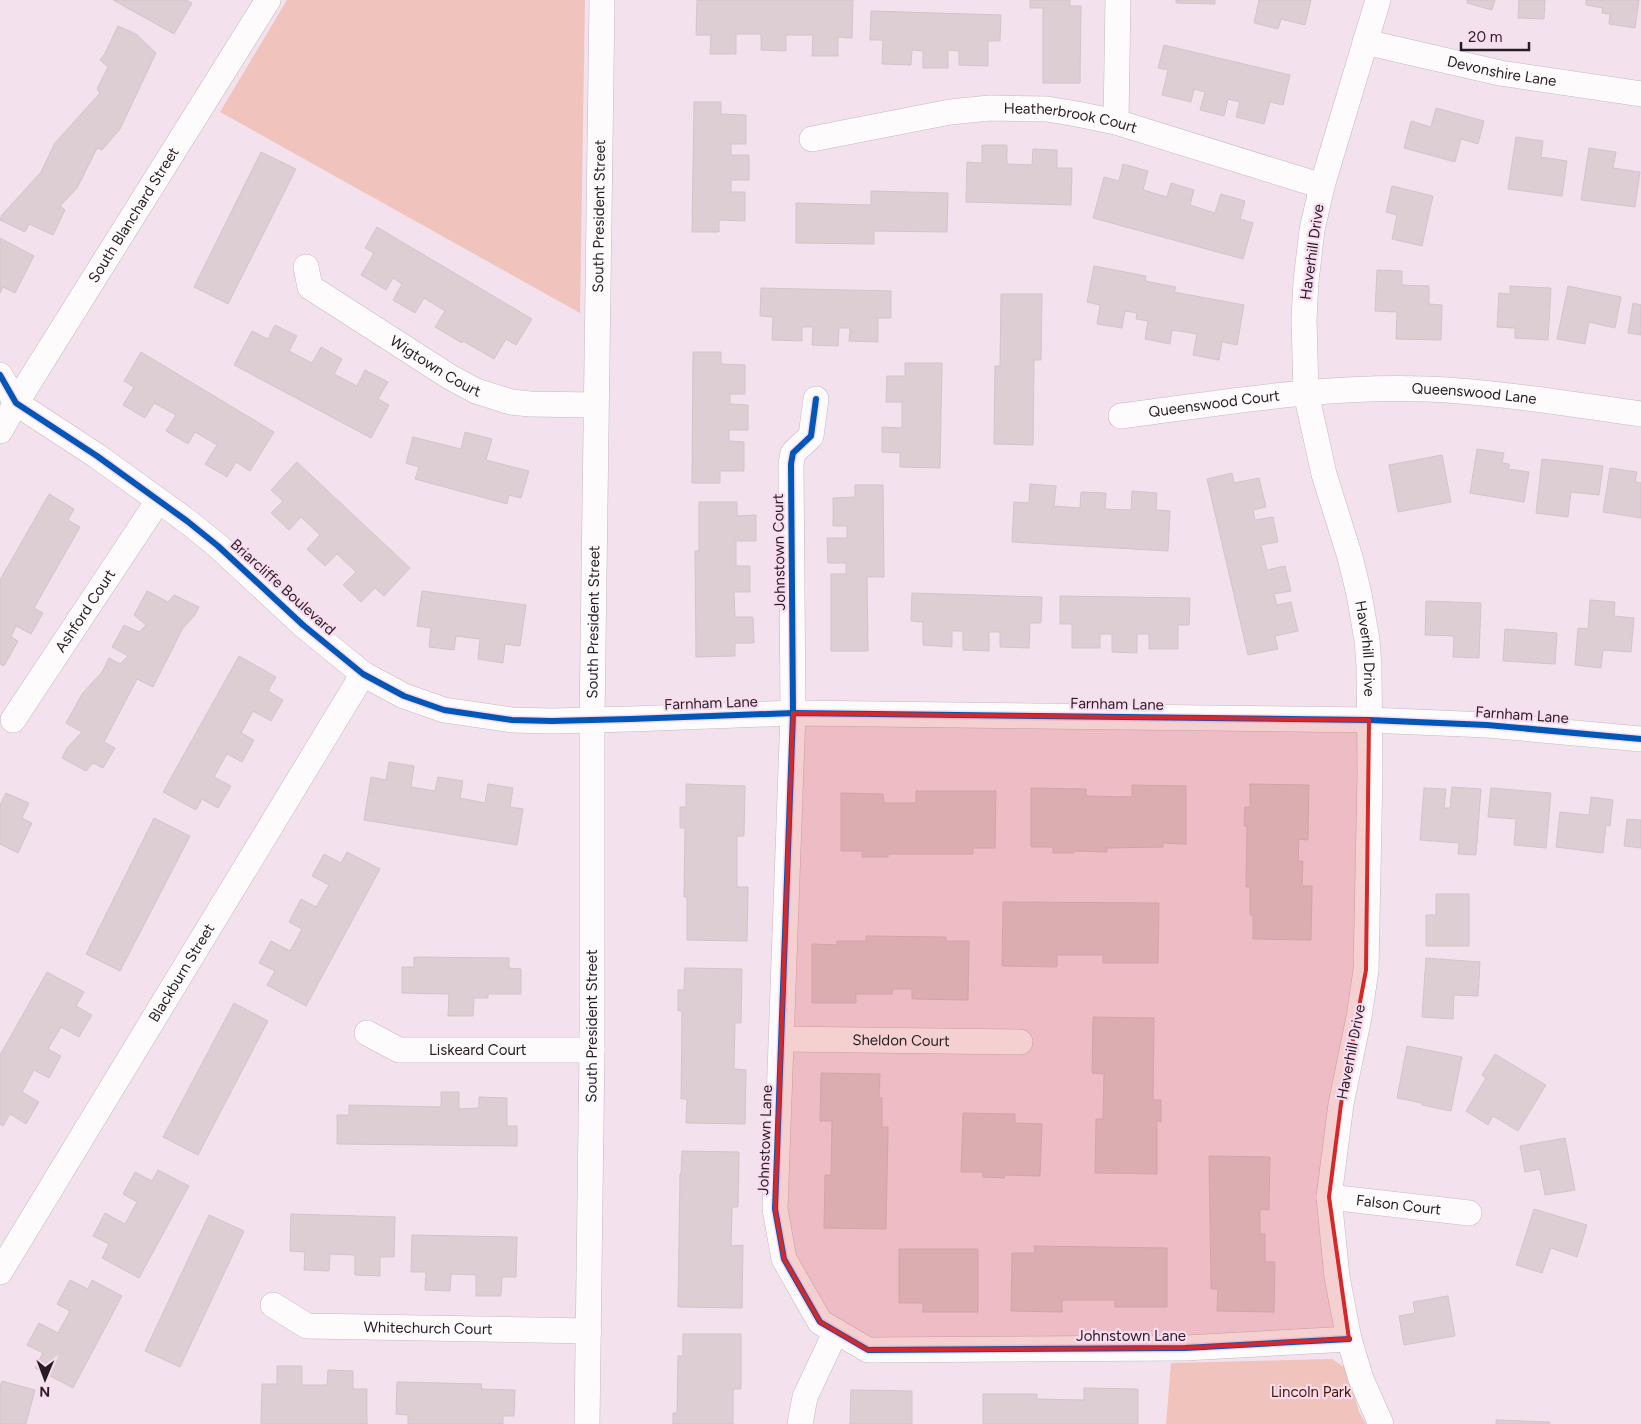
<svg xmlns="http://www.w3.org/2000/svg" width="1641" height="1424" viewBox="0 0 1641 1424" font-family="Figtree,sans-serif">
	<style>
		.green { fill: #f0c3bc }
		.building { fill: #dcced3; stroke: #d3c4ca }
		.lines { fill: none; stroke-linecap: round; stroke-linejoin: round }
		.minor-casing { stroke: #c5b8c0; stroke-width: 26 }
		.minor { stroke: #fdfbfc; stroke-width: 25 }
		.cycleway-casing { stroke: #f9dcef; stroke-width: 9 }
		.cycleway { stroke: #0057b8; stroke-width: 6 }
		.marked { fill: #d62828; fill-opacity: 0.2; stroke: #d62828; stroke-width: 4; stroke-linejoin: round }
		.labels { text-anchor: middle; stroke-width: 4.5; stroke-linejoin: round; paint-order: stroke }
		.street-label { font-size: 15px; fill: #261c23; stroke: #f9dcef }
		.park-label { font-size: 15px; fill: #4a1601; stroke: #f9dcef }
	</style>
	<rect width="100%" height="100%" fill="#f3e2ed"/>
	<g class="green">
		<polygon points="287,0 585,0 580,313 220,112"/>
		<polygon points="1332,1359 1347,1369 1359,1412 1366,1424 1166,1424 1171,1363"/>
	</g>
	<g class="building">
		<polygon points="113,0 186,0 192,3 174,34"/>
		<polygon points="697,0 853,0 852,38 838,37 838,56 812,56 813,35 786,35 786,51 761,50 761,34 736,34 736,54 710,54 711,35 696,35"/>
		<polygon points="1030,0 1070,0 1070,6 1081,6 1080,83 1043,83 1043,8 1030,8"/>
		<polygon points="1176,0 1215,0 1215,4 1176,3"/>
		<polygon points="1259,0 1311,0 1305,25 1281,19 1278,29 1254,23"/>
		<polygon points="1467,0 1495,0 1492,10 1467,3"/>
		<polygon points="1519,0 1545,0 1544,19 1518,18"/>
		<polygon points="1586,0 1639,0 1635,28 1609,24 1610,14 1602,13 1603,8 1586,5"/>
		<polygon points="871,11 1001,15 1000,41 988,41 988,66 959,65 959,51 948,50 948,68 923,68 923,51 912,50 911,65 882,64 883,40 870,40"/>
		<polygon points="118,26 136,34 156,53 120,129 102,150 97,148 77,188 60,206 65,210 53,235 29,224 25,232 0,220 2,215 41,172 55,143 100,93 97,89 108,67 100,60 104,55"/>
		<polygon points="1164,45 1290,75 1283,105 1270,102 1264,124 1236,117 1240,102 1228,99 1224,116 1200,110 1205,92 1194,89 1191,102 1162,95 1168,70 1158,68"/>
		<polygon points="694,102 721,102 721,114 746,115 746,144 731,144 731,155 749,155 749,180 731,180 731,192 745,192 745,221 719,220 719,232 692,232"/>
		<polygon points="1436,108 1484,121 1478,144 1461,139 1455,162 1404,148 1411,121 1431,127"/>
		<polygon points="1516,137 1543,141 1541,157 1567,161 1562,196 1508,189"/>
		<polygon points="982,145 1007,145 1007,164 1032,165 1033,149 1057,150 1057,168 1072,168 1071,205 966,202 967,162 982,163"/>
		<polygon points="1589,148 1616,152 1613,168 1640,172 1635,207 1581,200"/>
		<polygon points="261,152 296,169 228,304 194,287"/>
		<polygon points="1123,164 1148,171 1143,190 1167,197 1171,183 1194,190 1190,205 1215,213 1221,194 1245,201 1240,219 1253,223 1243,259 1093,218 1104,177 1119,181"/>
		<polygon points="1392,186 1433,196 1422,246 1392,239 1397,215 1386,212"/>
		<polygon points="871,191 948,193 947,232 874,231 874,244 796,243 796,203 871,205"/>
		<polygon points="377,227 532,319 516,345 506,339 494,359 463,341 462,343 435,327 445,311 424,298 415,313 393,300 402,284 393,278 386,290 361,275 374,253 365,248"/>
		<polygon points="0,238 34,256 15,293 3,287 0,293"/>
		<polygon points="1094,266 1146,276 1145,281 1176,287 1174,292 1244,305 1237,345 1222,342 1219,360 1193,355 1197,334 1172,330 1170,344 1145,339 1148,321 1136,319 1137,313 1125,311 1122,328 1097,324 1100,305 1087,302"/>
		<polygon points="1377,270 1402,271 1402,285 1429,286 1429,304 1442,305 1441,340 1396,339 1397,312 1375,311"/>
		<polygon points="1510,286 1551,288 1548,340 1515,338 1515,328 1497,327 1499,293 1510,294"/>
		<polygon points="1568,286 1621,297 1615,328 1589,322 1585,344 1557,339"/>
		<polygon points="761,288 891,291 891,318 878,318 878,342 849,341 850,328 839,328 838,346 812,345 813,327 802,327 802,341 772,340 773,317 760,316"/>
		<polygon points="1001,294 1042,294 1041,360 1034,360 1033,445 994,444 995,366 1000,366"/>
		<polygon points="1633,303 1641,305 1641,335 1628,333"/>
		<polygon points="275,325 297,336 289,351 312,363 321,347 342,359 334,374 357,386 365,370 388,382 378,399 389,405 371,438 234,365 252,331 268,339"/>
		<polygon points="141,352 274,432 250,471 236,462 227,477 205,464 217,445 195,432 188,444 166,431 176,415 154,403 145,418 123,405 134,387 124,381"/>
		<polygon points="693,352 721,352 721,364 745,365 745,394 730,394 730,404 748,405 748,430 729,430 729,441 744,442 744,471 720,471 720,483 692,483"/>
		<polygon points="905,363 942,363 940,468 900,467 900,453 882,452 882,427 902,428 902,402 886,402 887,376 905,376"/>
		<polygon points="465,432 492,439 486,460 529,471 521,498 509,495 507,504 415,479 419,467 406,463 413,437 461,449"/>
		<polygon points="1477,449 1504,453 1502,463 1509,464 1509,469 1529,472 1524,502 1470,493"/>
		<polygon points="1442,455 1451,502 1398,512 1389,465"/>
		<polygon points="1542,459 1603,466 1599,495 1571,492 1568,517 1536,513"/>
		<polygon points="297,462 410,568 384,596 375,588 361,602 343,585 356,572 337,554 325,566 307,549 320,535 301,517 289,530 271,513 283,501 271,490"/>
		<polygon points="1610,468 1637,472 1635,482 1641,483 1641,518 1603,512"/>
		<polygon points="1232,473 1234,483 1259,478 1266,507 1253,510 1255,520 1273,517 1278,542 1261,545 1267,570 1285,566 1291,591 1274,594 1277,605 1291,602 1298,631 1275,636 1278,649 1248,655 1207,479"/>
		<polygon points="1030,484 1056,486 1054,506 1080,508 1081,492 1106,493 1105,509 1131,510 1132,491 1157,493 1156,510 1170,511 1168,551 1012,542 1014,502 1029,503"/>
		<polygon points="855,485 883,485 884,577 867,577 868,651 831,651 831,574 846,574 846,563 828,563 827,538 847,538 847,526 833,526 833,498 855,497"/>
		<polygon points="49,494 74,509 68,520 80,527 34,608 43,613 31,634 16,626 11,637 18,641 4,666 0,664 0,580"/>
		<polygon points="699,502 737,502 737,516 756,515 756,541 736,541 736,566 750,566 750,592 734,592 735,617 753,617 754,643 735,643 735,656 696,657 695,551 699,551"/>
		<polygon points="147,591 168,602 174,595 199,607 194,616 183,628 153,687 137,679 104,742 115,748 103,768 93,763 86,771 62,758 67,748 82,732 66,723 82,694 102,672 109,658 120,664 128,656 112,647 124,625 139,632 146,625 134,615"/>
		<polygon points="422,591 526,605 520,646 505,644 503,663 478,659 480,639 456,636 454,650 429,647 431,628 417,626"/>
		<polygon points="912,593 1042,597 1041,623 1030,623 1029,648 1000,647 1000,632 989,632 989,651 963,650 963,631 952,631 952,647 923,645 923,622 911,621"/>
		<polygon points="1060,596 1190,598 1189,625 1178,625 1178,649 1149,649 1149,634 1137,634 1137,653 1112,652 1112,634 1100,634 1100,648 1072,648 1072,624 1060,624"/>
		<polygon points="1590,600 1615,602 1614,616 1634,618 1631,652 1603,650 1601,668 1575,665 1578,628 1588,629"/>
		<polygon points="1426,601 1481,603 1479,658 1453,657 1454,636 1425,635"/>
		<polygon points="1505,629 1557,633 1555,664 1503,661"/>
		<polygon points="239,656 276,677 268,691 283,700 271,721 253,711 241,733 254,740 242,762 227,754 214,777 231,786 218,808 202,799 196,810 163,792"/>
		<polygon points="389,762 414,766 411,787 435,791 438,777 463,781 460,798 485,803 488,784 513,788 510,807 523,809 517,845 364,820 371,777 386,780"/>
		<polygon points="686,784 745,786 744,836 737,836 737,887 748,887 747,941 687,940 687,897 684,897 685,828 680,828 680,807 686,807"/>
		<polygon points="1250,784 1309,785 1308,840 1299,839 1298,861 1303,861 1302,886 1312,886 1311,940 1253,939 1253,915 1250,915 1250,887 1246,887 1247,826 1244,826 1245,807 1250,807"/>
		<polygon points="1132,785 1186,786 1186,844 1163,843 1163,847 1107,848 1107,852 1074,851 1074,853 1053,853 1053,847 1031,847 1031,788 1086,789 1086,796 1132,797"/>
		<polygon points="1452,787 1481,789 1476,855 1458,854 1459,843 1420,840 1424,788 1446,789 1444,808 1450,808"/>
		<polygon points="1491,788 1551,793 1546,848 1514,845 1516,819 1488,817"/>
		<polygon points="916,791 996,791 995,848 973,848 973,854 888,854 888,857 862,857 862,851 841,851 841,793 883,794 884,803 916,803"/>
		<polygon points="6,793 29,803 22,818 32,823 18,853 0,844 0,805"/>
		<polygon points="1591,797 1613,800 1610,826 1606,825 1603,853 1556,847 1560,812 1589,815"/>
		<polygon points="154,818 190,836 120,971 86,954"/>
		<polygon points="1627,819 1641,820 1641,848 1624,846"/>
		<polygon points="347,852 380,869 306,1006 267,985 275,971 259,963 271,941 290,951 302,929 289,922 301,899 316,907 329,885 312,876 324,854 341,863"/>
		<polygon points="1436,894 1469,894 1469,946 1426,946 1426,915 1436,915"/>
		<polygon points="1003,902 1159,903 1158,963 1103,963 1103,955 1057,955 1057,967 1002,966"/>
		<polygon points="866,936 946,937 946,941 969,941 968,1000 912,999 912,989 893,989 892,994 856,994 856,1003 812,1003 812,944 837,945 837,941 866,941"/>
		<polygon points="414,957 509,958 509,968 521,969 521,994 488,994 488,998 474,998 473,1016 448,1016 449,994 402,993 402,967 414,967"/>
		<polygon points="1426,958 1480,962 1478,996 1454,995 1453,1019 1422,1017"/>
		<polygon points="685,968 742,969 741,1023 735,1023 734,1069 746,1070 745,1124 686,1123 687,1099 681,1099 682,1011 678,1011 678,990 684,990"/>
		<polygon points="47,972 84,992 76,1006 92,1015 79,1037 61,1027 48,1049 61,1056 49,1078 34,1070 22,1092 39,1102 26,1124 10,1114 3,1126 0,1124 0,1055"/>
		<polygon points="234,1003 268,1021 198,1155 163,1137"/>
		<polygon points="1093,1017 1154,1018 1153,1100 1161,1100 1161,1122 1157,1121 1157,1174 1095,1173 1096,1119 1103,1119 1104,1074 1092,1073"/>
		<polygon points="1407,1046 1462,1057 1451,1111 1422,1105 1422,1103 1397,1098"/>
		<polygon points="1495,1054 1546,1085 1518,1131 1493,1116 1488,1125 1466,1111 1486,1078 1482,1075"/>
		<polygon points="821,1073 880,1074 879,1098 882,1098 882,1127 888,1127 886,1229 824,1228 825,1175 831,1175 832,1121 820,1121"/>
		<polygon points="441,1092 459,1092 459,1109 479,1108 479,1097 507,1098 507,1126 517,1126 517,1146 337,1144 337,1115 349,1115 349,1105 441,1107"/>
		<polygon points="963,1113 1015,1114 1015,1123 1042,1124 1040,1176 1005,1175 1004,1178 983,1177 983,1172 961,1172"/>
		<polygon points="1565,1138 1575,1190 1545,1195 1540,1169 1525,1172 1520,1146"/>
		<polygon points="682,1151 739,1152 738,1207 732,1207 731,1246 743,1245 742,1308 678,1307 680,1174 681,1174"/>
		<polygon points="1209,1156 1270,1157 1269,1210 1260,1209 1260,1234 1265,1234 1265,1262 1275,1262 1274,1312 1217,1311 1218,1289 1211,1289"/>
		<polygon points="158,1170 189,1186 139,1278 102,1258 109,1244 93,1236 105,1213 125,1224 137,1202 123,1194 135,1172 152,1181"/>
		<polygon points="1534,1209 1587,1225 1577,1257 1551,1248 1542,1273 1516,1265"/>
		<polygon points="291,1214 395,1217 394,1257 380,1257 380,1276 355,1275 355,1255 330,1254 329,1271 304,1270 305,1252 290,1251"/>
		<polygon points="209,1215 244,1231 180,1367 145,1351"/>
		<polygon points="412,1235 517,1237 516,1277 502,1277 501,1296 476,1296 476,1275 451,1274 450,1291 425,1290 426,1272 411,1272"/>
		<polygon points="1034,1246 1167,1248 1167,1307 1115,1307 1115,1300 1062,1300 1062,1312 1011,1311 1012,1253 1035,1253"/>
		<polygon points="899,1249 978,1249 978,1312 923,1312 923,1303 899,1303"/>
		<polygon points="70,1280 88,1289 92,1280 122,1296 73,1388 35,1368 43,1353 27,1345 39,1323 58,1333 70,1311 57,1304"/>
		<polygon points="1448,1296 1455,1336 1404,1345 1399,1316 1415,1313 1413,1302"/>
		<polygon points="683,1334 741,1334 741,1389 733,1389 733,1424 673,1424 673,1413 677,1413 678,1356 683,1356"/>
		<polygon points="277,1366 302,1366 302,1385 327,1385 328,1370 353,1371 353,1389 367,1389 367,1424 261,1424 262,1384 277,1384"/>
		<polygon points="2,1381 35,1390 26,1424 0,1424 0,1386"/>
		<polygon points="397,1382 482,1384 481,1389 515,1390 514,1416 503,1416 503,1424 408,1424 408,1415 396,1414"/>
		<polygon points="1084,1388 1138,1389 1138,1424 983,1424 983,1394 1037,1394 1037,1399 1084,1400"/>
		<polygon points="851,1390 912,1391 912,1424 850,1424"/>
		<polygon points="1496,1420 1550,1422 1550,1424 1496,1424"/>
	</g>
	<g class="lines">
		<g class="minor-casing">
			<g id="minor">
				<path id="s1" d="M1378,0L1322,186L1312,230L1306,281L1304,319L1306,393L1324,474L1350,557L1359,594L1367,640L1369,666L1370,772L1366,970L1359,1017L1341,1104L1329,1197L1337,1277L1349,1339L1361,1379L1381,1424"/>
				<path id="s2" d="M1365,42L1500,73L1641,94"/>
				<polyline points="1116,122 1118,0"/>
				<path id="s3" d="M812,139L950,112L990,108L1047,109L1077,114L1116,122L1322,186"/>
				<path id="s4" d="M306,267L310,287L450,377L476,391L511,402L530,404L595,405"/>
				<polyline points="0,375 16,403 97,456 187,521 218,546 303,625 363,674 404,696 444,710 512,720 552,721 631,719 793,713 1369,720 1487,725 1641,739"/>
				<polyline points="816,399 811,436 793,453 791,464 793,713 775,1209 784,1259 820,1322 868,1350 1185,1348 1349,1339"/>
				<path id="s5" d="M1121,416C1222,403 1324,385 1427,389C1498,392 1570,404 1641,414"/>
				<path id="s6" d="M0,431L16,403L268,0"/>
				<path id="s7" d="M13,720L158,501"/>
				<path id="s8" d="M367,1033L399,1050H592"/>
				<path id="s9" d="M782,1039L1020,1042"/>
				<path id="s10" d="M1329,1197L1469,1213"/>
				<path id="s11" d="M0,1272L363,674"/>
				<path id="s12" d="M273,1305L307,1326L589,1331"/>
				<path id="s13" d="M587,1424L592,1050V720L602,0"/>
				<polyline points="800,1424 805,1397 836,1331"/>
			</g>
		</g>
		<use href="#minor" class="minor"/>
		<g class="cycleway-casing">
			<g id="cycleway">
				<polyline points="0,375 16,403 97,456 187,521 218,546 303,625 363,674 404,696 444,710 512,720 552,721 631,719 793,713 1369,720 1487,725 1641,739"/>
				<polyline points="816,399 811,436 793,453 791,464 793,713 775,1209 784,1259 820,1322 868,1350 1185,1348 1349,1339"/>
			</g>
		</g>
		<use href="#cycleway" class="cycleway"/>
	</g>
	<path class="marked" d="M793,713L1369,720L1366,970L1341,1104L1329,1197L1349,1339L1185,1348L868,1350L820,1322L784,1259L775,1209Z"/>
	<g class="labels">
		<g class="street-label">
			<text dy="5" stroke="none"><textPath href="#s2" startOffset="140">Devonshire Lane</textPath></text>
			<text dy="5" stroke="none"><textPath href="#s3" startOffset="262">Heatherbrook Court</textPath></text>
			<text dy="5" stroke="none"><textPath href="#s6" startOffset="254">South Blanchard Street</textPath></text>
			<text dy="5" stroke="none"><textPath href="#s13" startOffset="1208">South President Street</textPath></text>
			<text transform="translate(1312 252) rotate(-82)" y="5">Haverhill Drive</text>
			<text dy="5" stroke="none"><textPath href="#s4" startOffset="169">Wigtown Court</textPath></text>
			<text dy="5" stroke="none"><textPath href="#s5" startOffset="355">Queenswood Lane</textPath></text>
			<text dy="5" stroke="none"><textPath href="#s5" startOffset="94">Queenswood Court</textPath></text>
			<text transform="translate(779 552) rotate(-91)" y="5">Johnstown Court</text>
			<text transform="translate(283 587) rotate(42)" y="5">Briarcliffe Boulevard</text>
			<text dy="5" stroke="none"><textPath href="#s7" startOffset="131">Ashford Court</textPath></text>
			<text dy="5" stroke="none"><textPath href="#s13" startOffset="802">South President Street</textPath></text>
			<text dy="5" stroke="none"><textPath href="#s1" startOffset="666">Haverhill Drive</textPath></text>
			<text transform="translate(711 703) rotate(-2)" y="5">Farnham Lane</text>
			<text transform="translate(1117 704) rotate(1)" y="5">Farnham Lane</text>
			<text transform="translate(1522 715) rotate(4)" y="5">Farnham Lane</text>
			<text dy="5" stroke="none"><textPath href="#s11" startOffset="350">Blackburn Street</textPath></text>
			<text dy="5" stroke="none"><textPath href="#s13" startOffset="398">South President Street</textPath></text>
			<text dy="5" stroke="none"><textPath href="#s9" startOffset="119">Sheldon Court</textPath></text>
			<text dy="5" stroke="none"><textPath href="#s8" startOffset="115">Liskeard Court</textPath></text>
			<text transform="translate(1351 1052) rotate(-79)" y="5">Haverhill Drive</text>
			<text transform="translate(765 1140) rotate(-88)" y="5">Johnstown Lane</text>
			<text dy="5" stroke="none"><textPath href="#s10" startOffset="70">Falson Court</textPath></text>
			<text dy="5" stroke="none"><textPath href="#s12" startOffset="161">Whitechurch Court</textPath></text>
			<text x="1131" y="1341">Johnstown Lane</text>
		</g>
		<g class="park-label">
			<text x="1311" y="1397">Lincoln Park</text>
		</g>
	</g>
	<g transform="translate(45 1379) rotate(181)" stroke="#f9dcef" stroke-width="4" paint-order="stroke">
	<path d="M0-4L9 19L0 12L-9 19Z" fill="#261c23"/>
	<text y="-8" font-size="14" font-weight="bold" text-anchor="middle" fill="#261c23">N</text>
	</g>
	<path d="M1461 42v8h68v-8" fill="none" stroke="#261c23" stroke-width="2.5"/>
	<text x="1468" y="42" font-size="15" fill="#261c23" stroke="#f9dcef" stroke-width="4" paint-order="stroke">20 m</text>
</svg>
